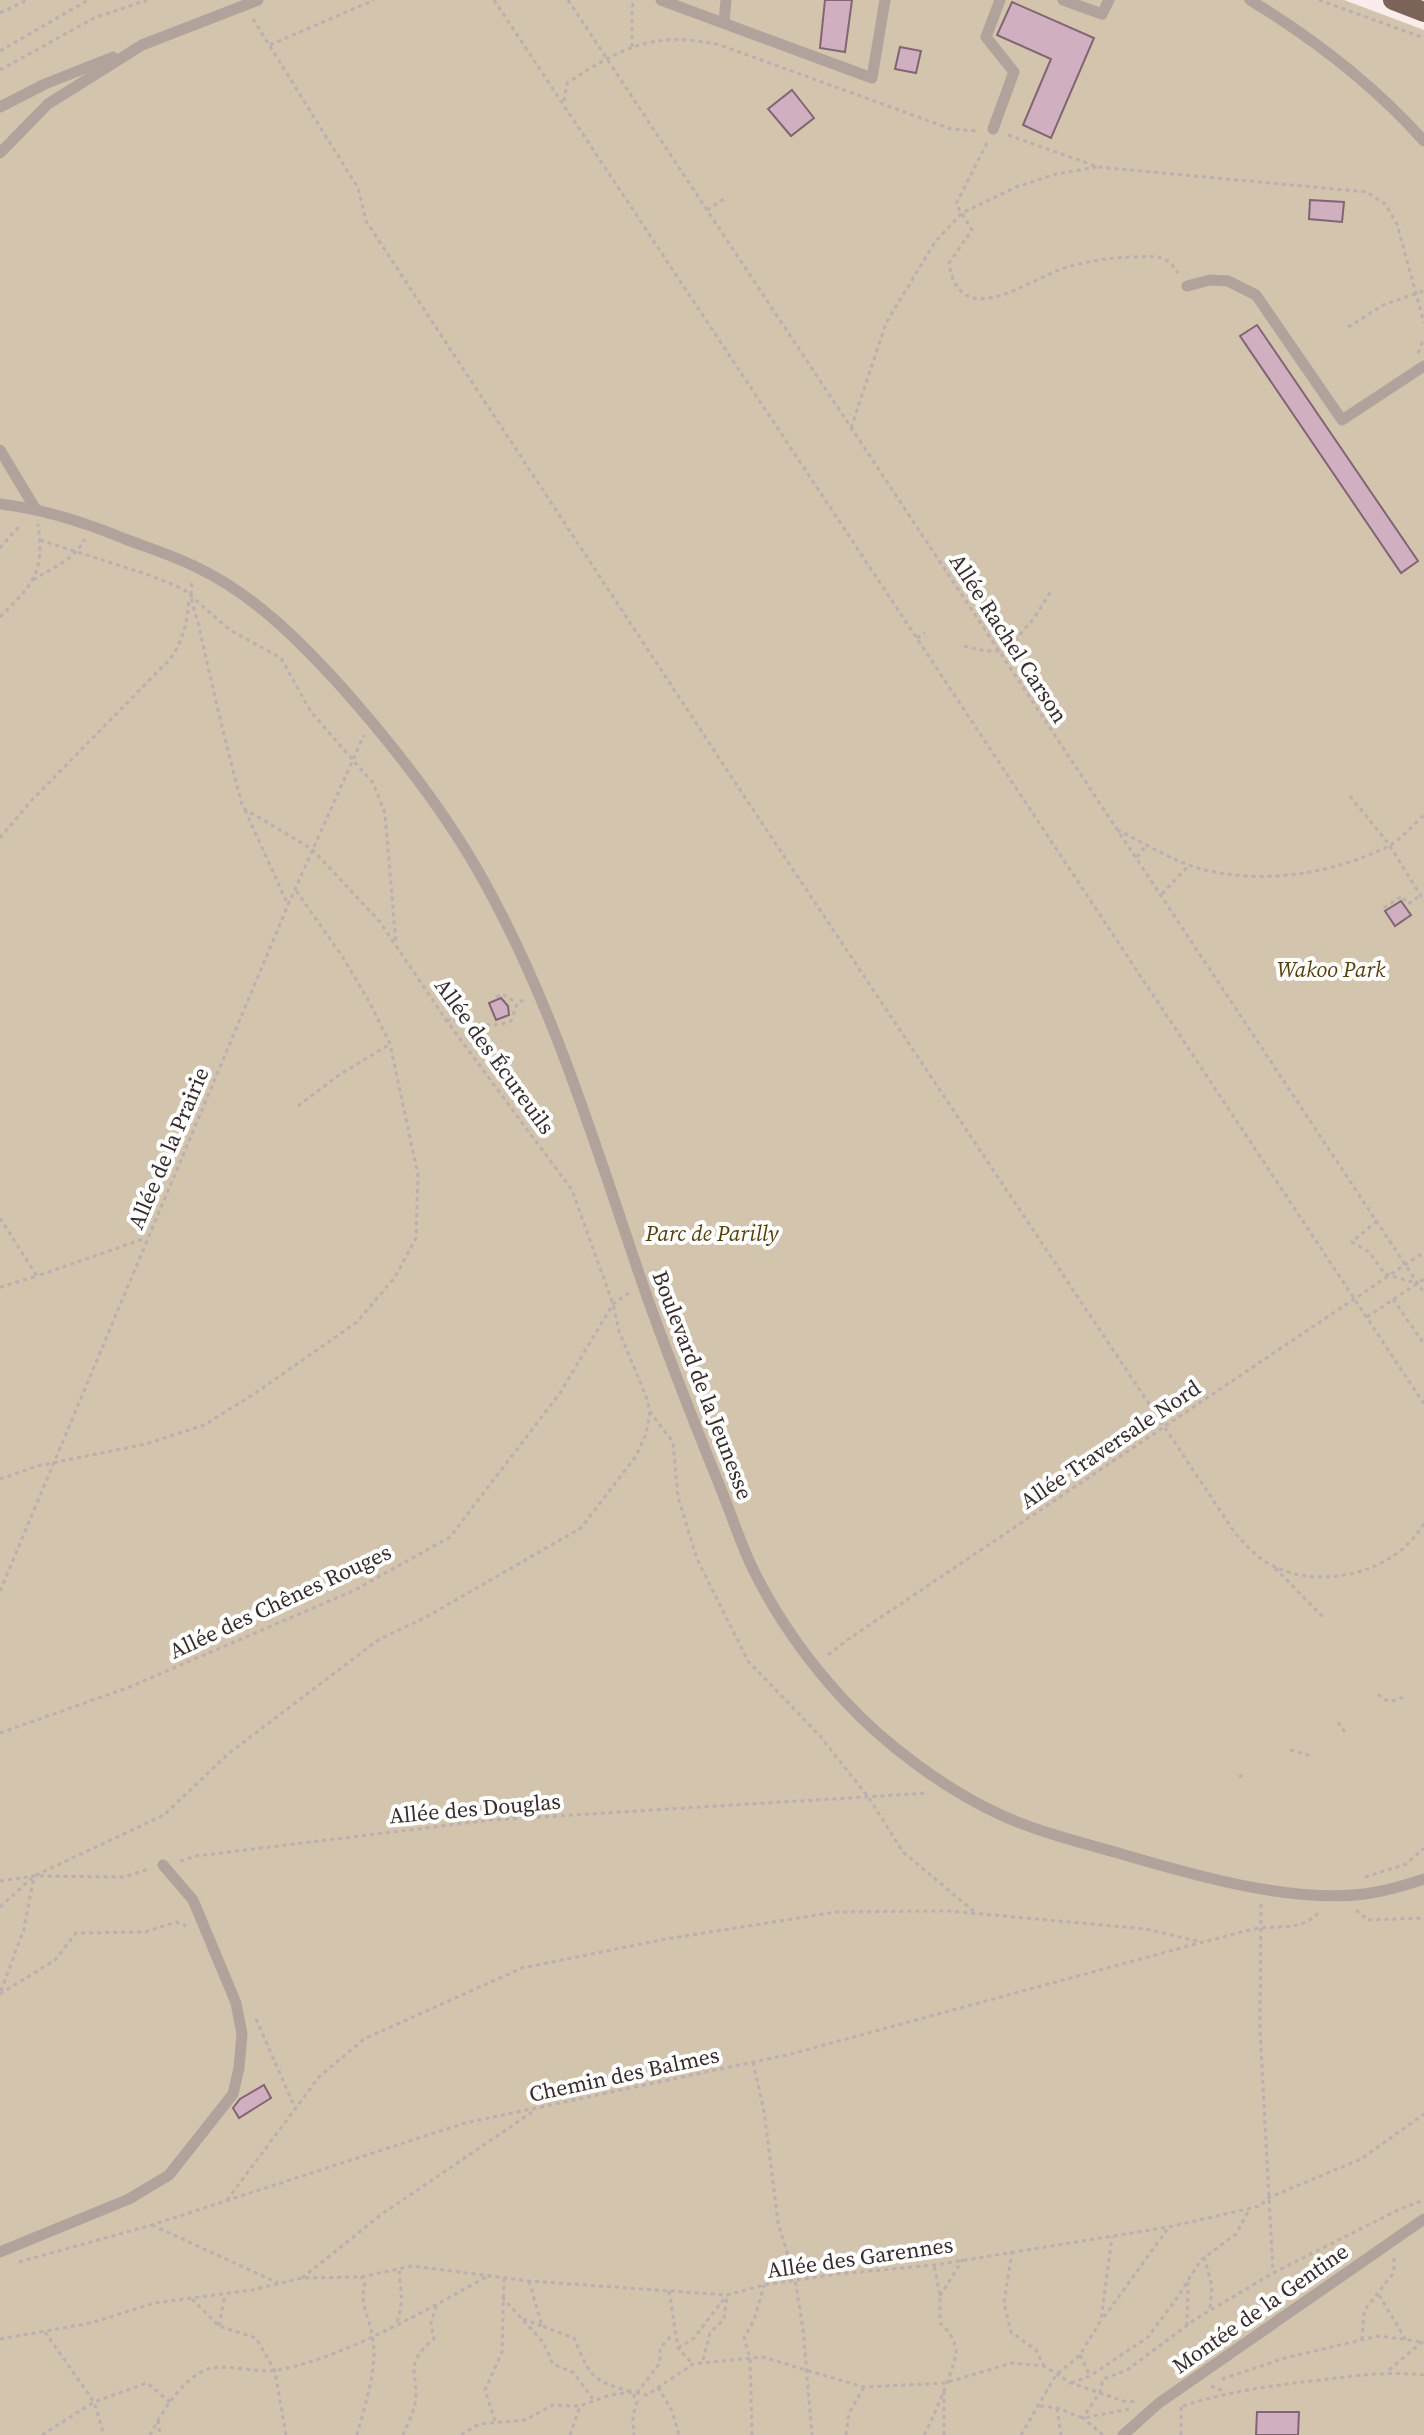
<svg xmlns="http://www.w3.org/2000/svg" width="1424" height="2435" viewBox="0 0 1424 2435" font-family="'Source Serif 4',serif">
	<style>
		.green { fill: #d2c4ad }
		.building { fill: #d0b0c0; stroke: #826574; stroke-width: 2 }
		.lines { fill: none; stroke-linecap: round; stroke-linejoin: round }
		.path { stroke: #bdafaf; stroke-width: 3; stroke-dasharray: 4 4; stroke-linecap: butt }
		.service { stroke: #b1a39c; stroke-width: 11 }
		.primary { stroke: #7b6357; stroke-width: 20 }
		.labels { text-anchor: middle; stroke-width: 8; stroke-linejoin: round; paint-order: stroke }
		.street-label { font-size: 22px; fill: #392b2b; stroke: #fff }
		.park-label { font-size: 22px; font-style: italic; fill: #573e0a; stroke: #fff }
	</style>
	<rect width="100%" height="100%" fill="#fbecec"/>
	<polygon class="green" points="0,0 1344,0 1424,30 1424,2435 0,2435"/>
	<g class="building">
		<polygon points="825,0 852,0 845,52 820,48"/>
		<polygon points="1012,2 1094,38 1051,138 1023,125 1051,59 997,35"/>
		<polygon points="900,47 921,51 916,73 895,69"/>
		<polygon points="792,90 814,118 791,136 768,109"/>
		<polygon points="1310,200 1344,202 1342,222 1309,219"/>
		<polygon points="1257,325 1418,561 1401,573 1240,336"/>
		<polygon points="1401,901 1411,915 1395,926 1385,911"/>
		<polygon points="501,998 508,1006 509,1015 496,1020 489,1003"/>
		<polygon points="264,2085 271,2098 239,2118 233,2108 240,2099"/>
		<polygon points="1257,2412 1299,2412 1298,2435 1256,2435"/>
	</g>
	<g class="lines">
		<g class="path">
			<polyline points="494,0 1424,1404"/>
			<polyline points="568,0 1424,1293"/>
			<polyline points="1319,0 1424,38"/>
			<polyline points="0,13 27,0"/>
			<path d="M253,19L358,188L366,221L748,802L1235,1533C1246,1545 1258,1559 1273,1566C1323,1591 1397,1572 1424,1523"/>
			<polyline points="270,45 374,0"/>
			<polyline points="632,47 632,8 634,0"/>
			<polyline points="0,51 88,0"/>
			<polyline points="0,70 94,18 147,0"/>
			<path d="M564,101L567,83C621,48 653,30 720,45L951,129L978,131"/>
			<polyline points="1008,135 1098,167 1367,192 1385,204 1397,224 1424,323"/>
			<path d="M987,143L956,204L972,230L949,263C959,334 1030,279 1064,268C1088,261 1111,257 1137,257C1157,256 1167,255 1178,273"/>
			<polyline points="707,210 724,199"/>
			<polyline points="1348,327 1385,304 1424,291"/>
			<polyline points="1418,353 1424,338"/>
			<polyline points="851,428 886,323 935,242 962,213 1016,187 1056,174 1097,167"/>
			<polyline points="40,540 149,575 183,589 230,630 281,658 311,712 373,783 385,813 396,944"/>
			<polyline points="0,548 21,524"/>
			<path d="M33,580C53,567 73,561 85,539"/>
			<path d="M192,583C188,600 197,615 200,631C213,690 227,749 243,808L312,849L380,922L446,1020L572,1190L613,1304L619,1331L646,1396L650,1412L673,1442L678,1497L697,1559L748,1661L820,1736L869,1798L903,1852L977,1914"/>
			<path d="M0,617C33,584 45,573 38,524"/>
			<polyline points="917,638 925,633"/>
			<polyline points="964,646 985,651 1006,651 1034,618 1052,590"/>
			<polyline points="1350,796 1388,843 1424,901"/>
			<polyline points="245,810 288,905"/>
			<path d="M1117,830C1145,843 1172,861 1201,869C1262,885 1331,874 1387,847C1401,840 1413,825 1424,815"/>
			<path d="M0,838L31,801L170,659C184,639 187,623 189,598"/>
			<polyline points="1137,857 1147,844"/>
			<polyline points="1162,894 1189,865"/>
			<polyline points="1384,908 1402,896 1408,904 1421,895"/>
			<polyline points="496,997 502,994 517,1003"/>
			<path d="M446,1020C470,1020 490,1030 511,1021L517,1003L526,999"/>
			<polyline points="298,1106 339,1075 390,1044"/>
			<polyline points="0,1218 37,1276 146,1238"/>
			<polyline points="1377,1221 1352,1242 1369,1252 1385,1274 1416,1283"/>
			<polyline points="0,1287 37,1276"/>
			<polyline points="1393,1299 1424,1344"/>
			<polyline points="1367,1317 1424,1279"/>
			<polyline points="0,1479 37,1466 146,1444 204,1425 254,1394 357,1322 395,1277 416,1238 418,1175 390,1044 370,1003 342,956 295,889"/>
			<polyline points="1275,1568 1324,1618"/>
			<polyline points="0,1591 288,905 364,735"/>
			<polyline points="828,1655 847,1640 1424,1252"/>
			<path d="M1378,1694C1387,1703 1392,1702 1403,1697"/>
			<polyline points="1338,1722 1346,1734"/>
			<polyline points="0,1733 127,1688 355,1590 450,1537 560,1393 613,1304 629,1293"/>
			<polyline points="1290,1750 1312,1756"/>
			<polyline points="1239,1777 1245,1773"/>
			<polyline points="180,1861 196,1856 491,1820 928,1793"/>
			<polyline points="1365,1877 1406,1864 1424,1848"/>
			<polyline points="0,1881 34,1876 123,1877 149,1869"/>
			<polyline points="1261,1904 1260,2029 1273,2272"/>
			<polyline points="0,1907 34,1876 164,1815 228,1754 378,1640 428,1616 581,1528 636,1456 646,1434 650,1412"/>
			<polyline points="1356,1910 1368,1920 1424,1918"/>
			<polyline points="1,1991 24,1929 34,1876"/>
			<polyline points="0,1994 55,1960 76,1933 145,1932 176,1922 186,1926"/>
			<polyline points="256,2019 296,2110"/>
			<polyline points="753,2062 764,2111 778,2222 795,2280 803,2329 812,2435"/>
			<polyline points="227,2200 319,2077 364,2039 522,1968 666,1939 836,1912 949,1911 1146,1929 1201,1942"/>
			<polyline points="152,2225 278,2283"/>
			<polyline points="1012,2251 1004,2303 1011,2332 1036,2350 1044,2366"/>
			<polyline points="1204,2257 1212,2286 1210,2308"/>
			<path d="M19,2262L152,2225L465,2123L791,2054L1203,1942C1222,1938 1241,1931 1260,1928C1287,1925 1300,1931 1321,1911"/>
			<polyline points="302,2278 382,2214 532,2112"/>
			<path d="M529,2281L542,2326L574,2338C591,2378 591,2380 632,2392L637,2402L633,2416L634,2435"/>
			<polyline points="669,2291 678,2348 693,2364"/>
			<polyline points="1379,2295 1406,2340"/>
			<polyline points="940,2296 963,2259"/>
			<polyline points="502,2297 543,2342 553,2364 574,2373 595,2402"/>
			<polyline points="192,2299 219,2326 256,2338 275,2371 286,2435"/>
			<polyline points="1104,2317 1169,2227"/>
			<polyline points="523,2319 542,2326"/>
			<path d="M397,2322C405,2297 400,2293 399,2268"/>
			<polyline points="219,2326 225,2295"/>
			<polyline points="1187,2326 1188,2282"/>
			<polyline points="45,2332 94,2402 104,2435"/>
			<polyline points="0,2339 91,2323 154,2303 252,2290 302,2278 361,2277 412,2266 529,2281 727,2295 764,2285 838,2274 934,2265 1169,2227 1260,2206 1268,2198 1361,2159 1424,2114"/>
			<polyline points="1362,2340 1364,2311 1394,2272 1394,2258"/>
			<polyline points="678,2348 694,2338 726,2296"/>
			<polyline points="1080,2355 1090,2376"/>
			<polyline points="703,2360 710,2333 724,2319 727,2295"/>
			<polyline points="1389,2370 1423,2341"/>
			<polyline points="1222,2379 1285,2358 1378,2336 1424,2342"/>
			<polyline points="1071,2383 1090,2376 1148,2337 1177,2298 1201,2260 1236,2234 1250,2208"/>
			<polyline points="1211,2386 1226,2392"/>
			<polyline points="658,2387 672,2411 679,2435"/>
			<polyline points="637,2393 660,2363 660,2348 673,2334"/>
			<polyline points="1040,2406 1057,2408 1083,2418 1129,2409"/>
			<path d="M1183,2406C1225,2392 1268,2386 1312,2381C1352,2376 1383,2371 1424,2375"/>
			<polyline points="1057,2408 1061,2435"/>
			<polyline points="158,2420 160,2435"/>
			<polyline points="495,2421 485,2390 502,2352 504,2279"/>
			<polyline points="42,2435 94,2402 147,2383 170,2402"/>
			<path d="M150,2435C162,2412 180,2382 205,2370C223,2362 257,2374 278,2370C344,2358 430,2308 490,2275"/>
			<path d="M357,2435C365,2403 379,2367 372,2334C369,2316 359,2304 365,2285L361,2277"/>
			<path d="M403,2435C407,2425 413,2414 415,2404C420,2373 401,2366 434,2339L431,2323L437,2303"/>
			<polyline points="461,2435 479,2424 525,2420 553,2405 580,2406 610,2395 632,2392 647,2395 693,2364 762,2357 864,2387 945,2383 1012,2363 1044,2366 1071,2383 1123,2401 1138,2402"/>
			<polyline points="570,2435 580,2406"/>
			<polyline points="752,2435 750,2358 744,2338 754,2320 764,2285"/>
			<polyline points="846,2435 849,2413 864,2387"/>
			<path d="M924,2435C931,2423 958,2361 956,2350C954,2338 949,2331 940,2323V2296L934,2265"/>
			<polyline points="944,2435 944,2391"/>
			<polyline points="1021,2435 1056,2375 1080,2355 1101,2320 1112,2237"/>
			<polyline points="1103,2435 1083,2418 1100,2392 1103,2379 1127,2370 1194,2320 1273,2273 1400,2209 1424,2200"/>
			<polyline points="1181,2435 1181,2407"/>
		</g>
		<g class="service">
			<polyline points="661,0 872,78 885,0"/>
			<polyline points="1063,0 1102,14 1109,0"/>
			<path d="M1250,0C1316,40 1373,84 1424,141"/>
			<polyline points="724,22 726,0"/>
			<polyline points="0,107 45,84 113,57"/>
			<polyline points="993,129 1014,72 986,37 1000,0"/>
			<polyline points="0,153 48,104 142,45 258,0"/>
			<polyline points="1187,286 1210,280 1228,281 1256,295 1342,420 1424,366"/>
			<polyline points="0,450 35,508"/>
			<path d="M0,504C44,509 84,522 125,539C149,548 174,556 196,567C254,594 304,645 346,692C396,749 444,810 481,876C554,1005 597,1151 645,1291C668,1356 693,1420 719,1484C730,1511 739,1539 751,1565C774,1613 807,1660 843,1699C884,1744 946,1790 1001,1815C1040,1833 1084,1843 1125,1855C1196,1876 1298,1905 1371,1893C1389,1890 1407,1885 1424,1879"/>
			<polyline points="0,2252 129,2199 169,2175 233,2094 239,2068 242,2034 236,2003 193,1900 163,1865"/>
			<polyline points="1123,2435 1159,2403 1424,2219"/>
		</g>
		<polyline class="primary" points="1393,0 1424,12"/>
	</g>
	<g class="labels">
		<g class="street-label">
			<text transform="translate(1009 638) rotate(57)" y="8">Allée Rachel Carson</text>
			<text transform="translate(495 1056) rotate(54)" y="8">Allée des Écureuils</text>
			<text transform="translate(168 1148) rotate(-67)" y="8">Allée de la Prairie</text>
			<text transform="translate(703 1385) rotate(69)" y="8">Boulevard de la Jeunesse</text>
			<text transform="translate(1110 1444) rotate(-34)" y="8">Allée Traversale Nord</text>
			<text transform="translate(280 1601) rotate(-25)" y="8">Allée des Chênes Rouges</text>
			<text transform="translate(475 1808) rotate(-5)" y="8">Allée des Douglas</text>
			<text transform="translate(624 2074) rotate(-12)" y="8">Chemin des Balmes</text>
			<text transform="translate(860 2257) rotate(-8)" y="8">Allée des Garennes</text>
			<text transform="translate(1260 2308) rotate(-35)" y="8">Montée de la Gentine</text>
		</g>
		<g class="park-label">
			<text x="1331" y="977">Wakoo Park</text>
			<text x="712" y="1241">Parc de Parilly</text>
		</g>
	</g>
</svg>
